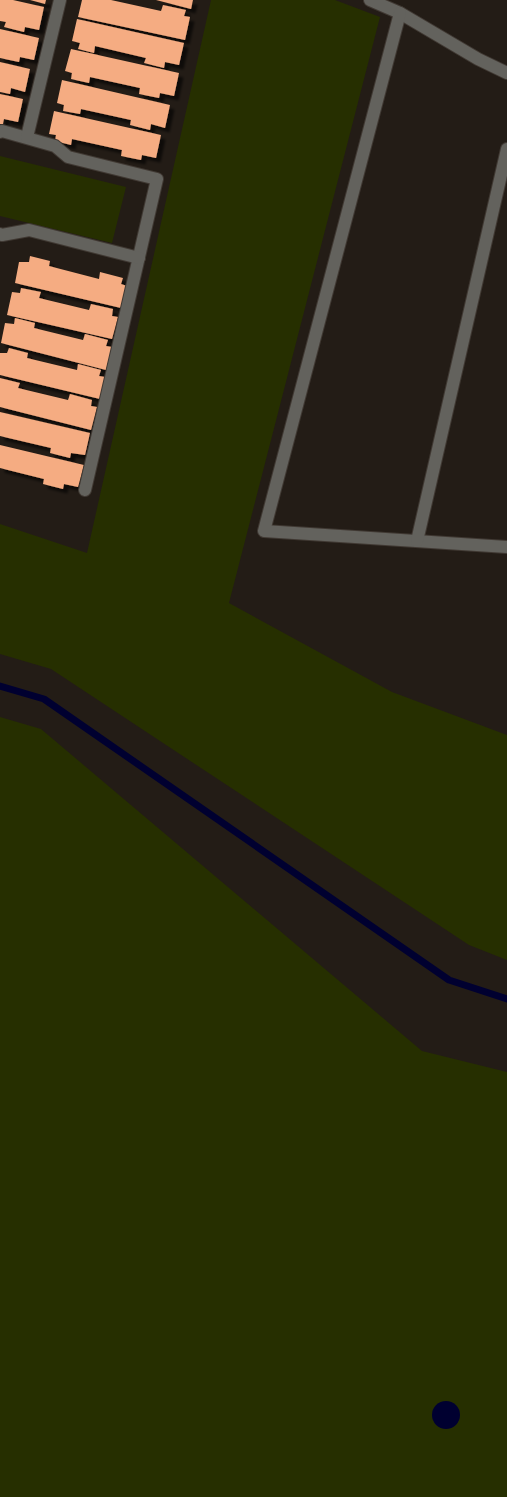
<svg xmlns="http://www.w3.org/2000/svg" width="507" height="1497" viewBox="0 0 507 1497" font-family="'Libre Baskerville',serif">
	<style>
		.green { fill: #262f00 }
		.water { fill: #000030 }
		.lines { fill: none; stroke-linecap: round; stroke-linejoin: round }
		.stream { stroke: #000030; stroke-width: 7 }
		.building { fill: #f5ac82; filter: url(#shadow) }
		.street-casing { stroke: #403933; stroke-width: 14 }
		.street { stroke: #63625d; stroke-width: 12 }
	</style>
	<defs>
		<filter id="shadow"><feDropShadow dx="4.5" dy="4.5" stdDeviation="1" flood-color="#0009"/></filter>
	</defs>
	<rect width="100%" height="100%" fill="#231c16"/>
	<g class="green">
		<polygon points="211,0 335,0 380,17 229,603 392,692 507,735 507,960 469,945 51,669 0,654 0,524 87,553"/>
		<polygon points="0,156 126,187 112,243 0,216"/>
		<polygon points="0,717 41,729 422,1051 507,1072 507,1497 0,1497"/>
	</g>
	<circle class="water" cx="446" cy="1415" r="14"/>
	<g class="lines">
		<polyline class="stream" points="0,686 44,699 449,980 507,999"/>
	</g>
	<g class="building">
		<polygon points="0,0 13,0 44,7 39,30 25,27 24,32 4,27 6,22 0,21"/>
		<polygon points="30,0 46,0 45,4"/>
		<polygon points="82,0 111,0 161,11 163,5 186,10 184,16 190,17 185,40 78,17"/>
		<polygon points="156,0 193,0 191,9"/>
		<polygon points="77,19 184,43 179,65 165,62 164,68 144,63 146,58 95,46 94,53 78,49 80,43 72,41"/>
		<polygon points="0,29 39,38 34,60 20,57 19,62 0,58"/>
		<polygon points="71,49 179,73 174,96 160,93 159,98 139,94 140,88 90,77 89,83 71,79 72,73 65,71"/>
		<polygon points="0,62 30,69 25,92 11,88 10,94 0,92"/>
		<polygon points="62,80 170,105 165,128 151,124 150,130 130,125 131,120 81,109 80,114 63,111 64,105 57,103"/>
		<polygon points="0,94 23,99 18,122 4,119 3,124 0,124"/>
		<polygon points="54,111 161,135 156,158 142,155 141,160 121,156 122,150 72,139 71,145 55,141 56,135 49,134"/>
		<polygon points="30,256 50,261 49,266 99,279 100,272 123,278 121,284 127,286 121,308 15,283 19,262 29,262"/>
		<polygon points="21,288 41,292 39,298 89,310 91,304 113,309 112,316 118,317 112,339 7,315 12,292 20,293"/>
		<polygon points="15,318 35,323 34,328 83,340 85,334 108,340 106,346 112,347 106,370 1,343 5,323 14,324"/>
		<polygon points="9,348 28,353 27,358 77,370 78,364 101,370 99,376 105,377 100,399 0,375 0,353 7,353"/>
		<polygon points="0,378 20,383 18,388 68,400 70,394 92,400 91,406 97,407 91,430 0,407"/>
		<polygon points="0,412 90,433 85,455 71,453 70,458 50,453 51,448 0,436"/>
		<polygon points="0,445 84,465 78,487 64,484 63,489 43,484 44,479 0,468"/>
	</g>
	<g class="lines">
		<g class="street-casing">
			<g id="street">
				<polyline points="370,0 400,13 478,59 507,73"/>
				<polyline points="400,13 264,531 507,547"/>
				<polyline points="0,132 2,131 55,146 68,157 157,179 85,490"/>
				<polyline points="27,137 60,0"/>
				<polyline points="0,234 2,235 29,230 139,258"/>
				<polyline points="417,541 507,149"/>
			</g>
		</g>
		<use href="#street" class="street"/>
	</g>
</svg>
